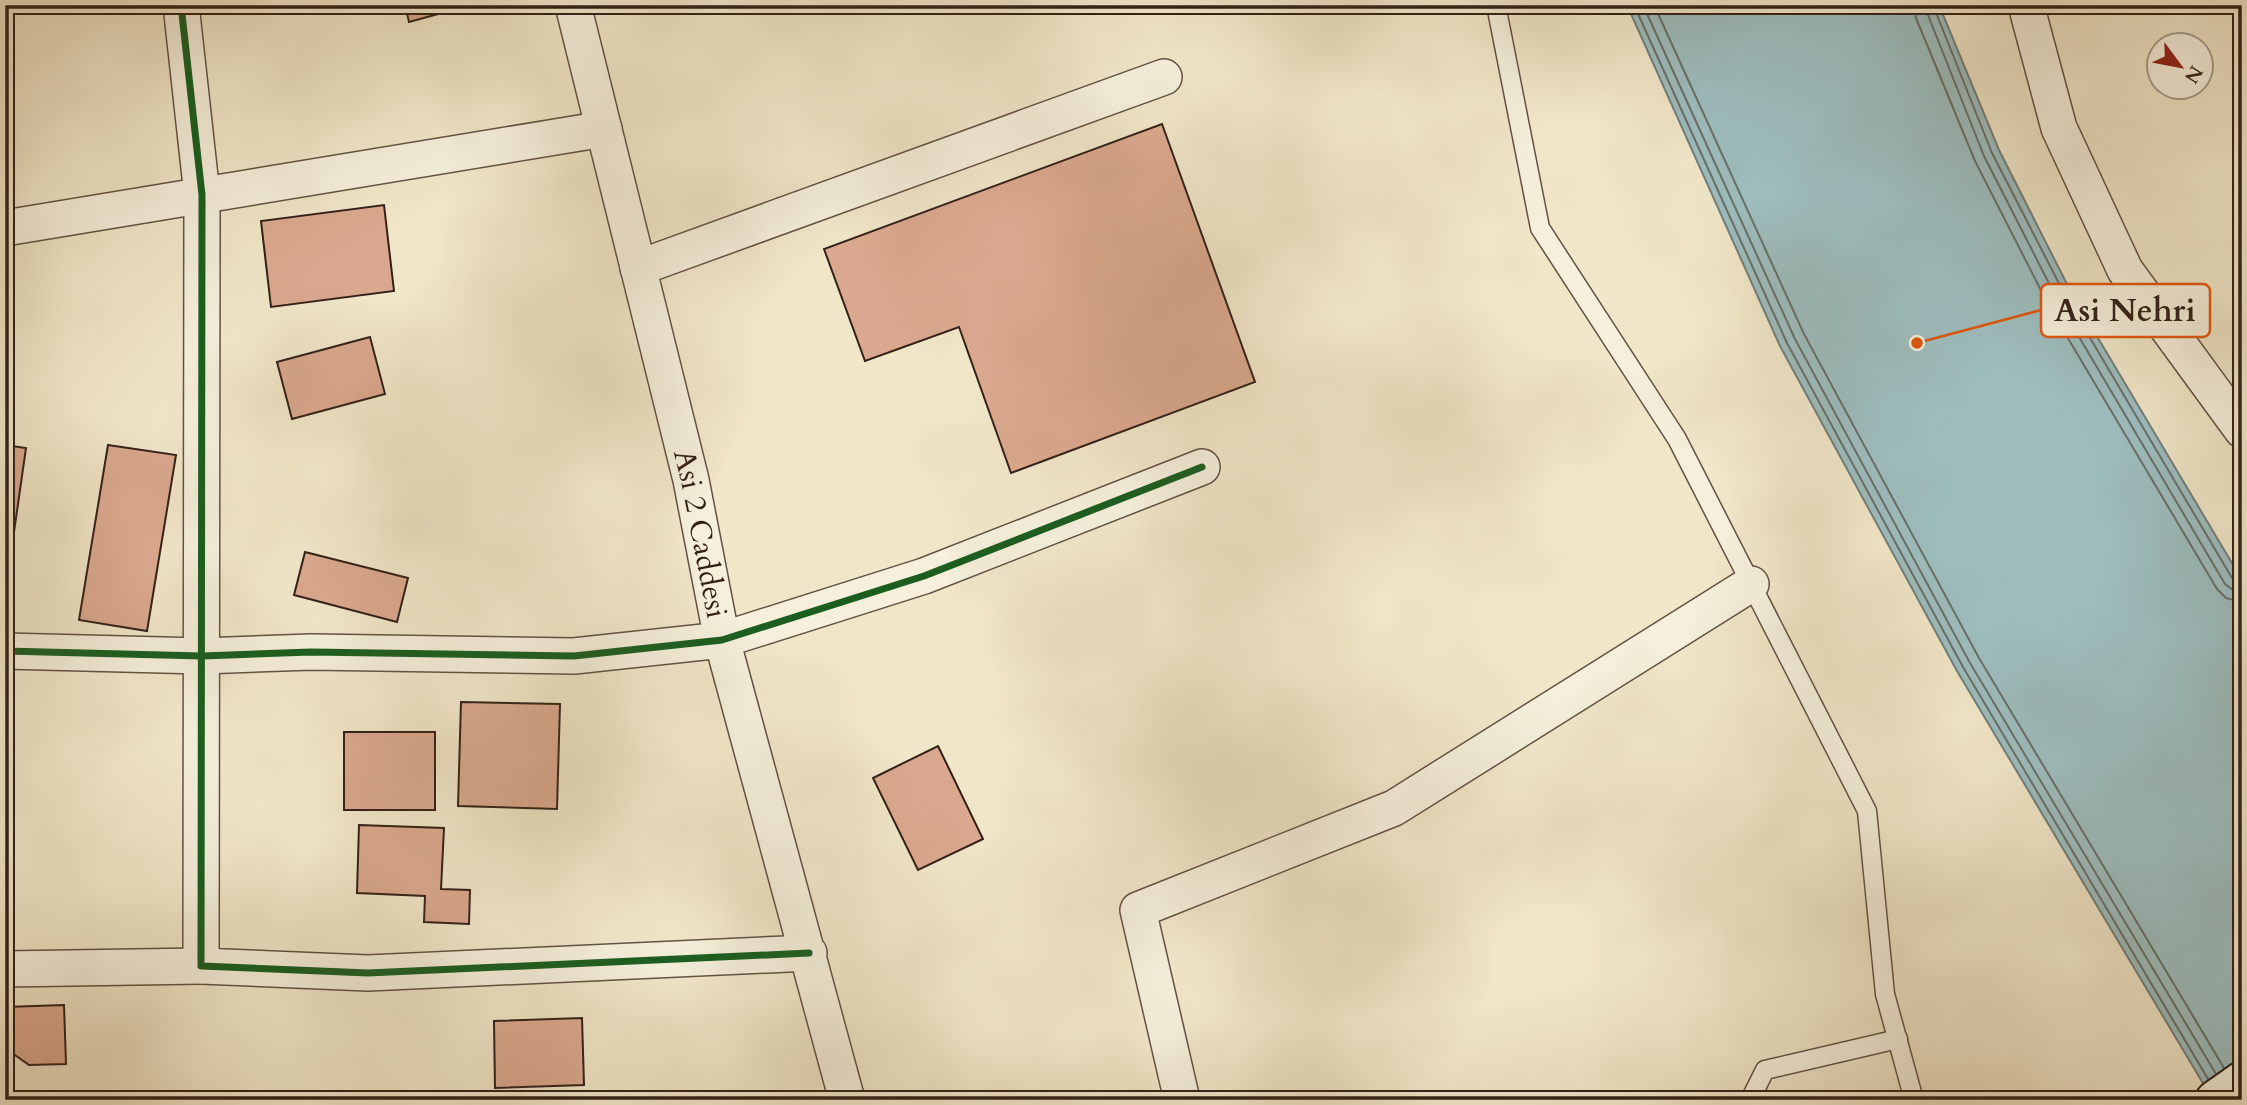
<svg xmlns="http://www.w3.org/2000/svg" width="2247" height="1105" viewBox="0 0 2247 1105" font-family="Cardo,serif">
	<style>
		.water { fill: #9dbdbe; stroke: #737f7c; stroke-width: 2 }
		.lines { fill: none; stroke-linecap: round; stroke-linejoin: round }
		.shore { stroke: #686f6b; stroke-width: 2 }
		.building { fill: #daa88e; stroke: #332118; stroke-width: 2 }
		.lane-casing { stroke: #625244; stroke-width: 21 }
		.street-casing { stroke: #625244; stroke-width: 38 }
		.secondary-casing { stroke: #332118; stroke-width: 42 }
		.lane { stroke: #f5efdb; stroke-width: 18 }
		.street { stroke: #f5efdb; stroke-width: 35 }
		.secondary { stroke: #f5efdb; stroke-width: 38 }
		.cycleway-casing { stroke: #f5efdb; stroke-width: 11 }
		.cycleway { stroke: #1b5e20; stroke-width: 7 }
		.labels { text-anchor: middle; stroke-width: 5; stroke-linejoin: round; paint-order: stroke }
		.street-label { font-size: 30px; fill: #332118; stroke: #f5efdb }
		.leader { fill: none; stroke: #df560d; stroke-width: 2.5 }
		.callout-dot { fill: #df560d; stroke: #f5efdb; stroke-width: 2.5 }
		.callout { fill: #f5efdb; stroke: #df560d; stroke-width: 2.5 }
		.callout-label { font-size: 32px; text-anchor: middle; font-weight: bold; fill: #332118 }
	</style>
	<rect width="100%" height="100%" fill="#f0e6c8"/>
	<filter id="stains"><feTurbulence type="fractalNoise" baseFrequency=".00286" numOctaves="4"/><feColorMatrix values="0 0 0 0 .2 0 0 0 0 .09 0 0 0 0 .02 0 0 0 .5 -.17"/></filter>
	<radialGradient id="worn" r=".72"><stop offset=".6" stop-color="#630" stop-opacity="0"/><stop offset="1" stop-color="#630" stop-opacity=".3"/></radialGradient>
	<polygon class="water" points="1627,5 1939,5 1999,150 2073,296 2242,580 2242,1100 2213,1100 1957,671 1780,346"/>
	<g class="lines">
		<g class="shore">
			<polyline points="1634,5 1787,343 1963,667 2208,1079"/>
			<polyline points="1643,5 1795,339 1970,663 2216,1074"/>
			<polyline points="1654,5 1804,334 1979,658 2224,1068"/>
			<polyline points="1914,5 1916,18 1975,161 2050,308 2217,589 2226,598 2242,602"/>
			<polyline points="1924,5 1984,156 2059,303 2225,584 2233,590 2242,591"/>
			<polyline points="1933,5 1992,153 2067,299 2232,578 2242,582"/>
		</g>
	</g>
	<g class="building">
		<polygon points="405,5 471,5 409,22"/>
		<polygon points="1162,124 1255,382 1011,473 959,327 865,361 824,249"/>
		<polygon points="384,205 394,291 271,307 261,221"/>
		<polygon points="370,337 385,394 292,419 277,362"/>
		<polygon points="5,445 26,448 10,560 5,560"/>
		<polygon points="108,445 176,455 147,631 79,620"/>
		<polygon points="305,552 408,578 397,622 294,595"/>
		<polygon points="461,702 560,704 557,809 458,806"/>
		<rect x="344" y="732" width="91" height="78"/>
		<polygon points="938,746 983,839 918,870 873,778"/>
		<polygon points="359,825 444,828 441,889 470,890 469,924 424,922 425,896 357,893"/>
		<polygon points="64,1005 66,1064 29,1065 5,1048 5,1007"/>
		<polygon points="582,1018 584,1085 495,1088 494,1021"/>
	</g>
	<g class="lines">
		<g class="lane-casing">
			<g id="lane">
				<polyline points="1496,5 1540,228 1677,439 1867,811 1885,994 1914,1100"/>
				<polyline points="1750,1100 1765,1070 1898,1039"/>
			</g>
		</g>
		<g class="street-casing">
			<g id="street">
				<polyline points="181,5 202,195 201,966 368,973 809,953"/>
				<path id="s1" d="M573,5L691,480L722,640L847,1100"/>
				<polyline points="2026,5 2059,128 2125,270 2242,430"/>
				<polyline points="5,228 604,129"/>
				<polyline points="638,268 1164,77"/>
				<polyline points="5,651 202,656 311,652 574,656 722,640 924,576 1202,467"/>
				<polyline points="5,969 201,966"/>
				<polyline points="1182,1100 1138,910 1394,808 1751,584"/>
			</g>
		</g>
		<g class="secondary-casing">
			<polyline id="secondary" points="2215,1100 2242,1081"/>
		</g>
		<use href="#lane" class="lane"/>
		<use href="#street" class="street"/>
		<use href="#secondary" class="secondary"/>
		<g class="cycleway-casing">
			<g id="cycleway">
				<polyline points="181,5 202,195 201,966 368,973 809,953"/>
				<polyline points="5,651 202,656 311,652 574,656 722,640 924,576 1202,467"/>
			</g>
		</g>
		<use href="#cycleway" class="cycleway"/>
	</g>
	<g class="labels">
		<g class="street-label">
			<text dy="10" stroke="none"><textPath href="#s1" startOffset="544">Asi 2 Caddesi</textPath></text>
		</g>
	</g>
	<path class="leader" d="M1917 343L2041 310"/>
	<circle class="callout-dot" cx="1917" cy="343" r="7"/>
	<rect class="callout" x="2041" y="284" width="169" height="53" rx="7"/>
	<g class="callout-label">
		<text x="2125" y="321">Asi Nehri</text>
	</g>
	<rect width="2247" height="1105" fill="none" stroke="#f0e6c8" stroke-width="28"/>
	<rect x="7" y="7" width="2233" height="1091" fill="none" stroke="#332118" stroke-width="3.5"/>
	<rect x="14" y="14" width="2219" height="1077" fill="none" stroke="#332118" stroke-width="2"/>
	<g transform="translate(2180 66) rotate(122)"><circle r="33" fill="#f5efdb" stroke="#a79d8d" stroke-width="2"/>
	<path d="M0-5L12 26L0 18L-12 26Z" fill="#8f2418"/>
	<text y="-10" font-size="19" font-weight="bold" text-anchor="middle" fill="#332118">N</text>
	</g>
	<rect width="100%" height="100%" filter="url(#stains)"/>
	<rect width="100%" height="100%" fill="url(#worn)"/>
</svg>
